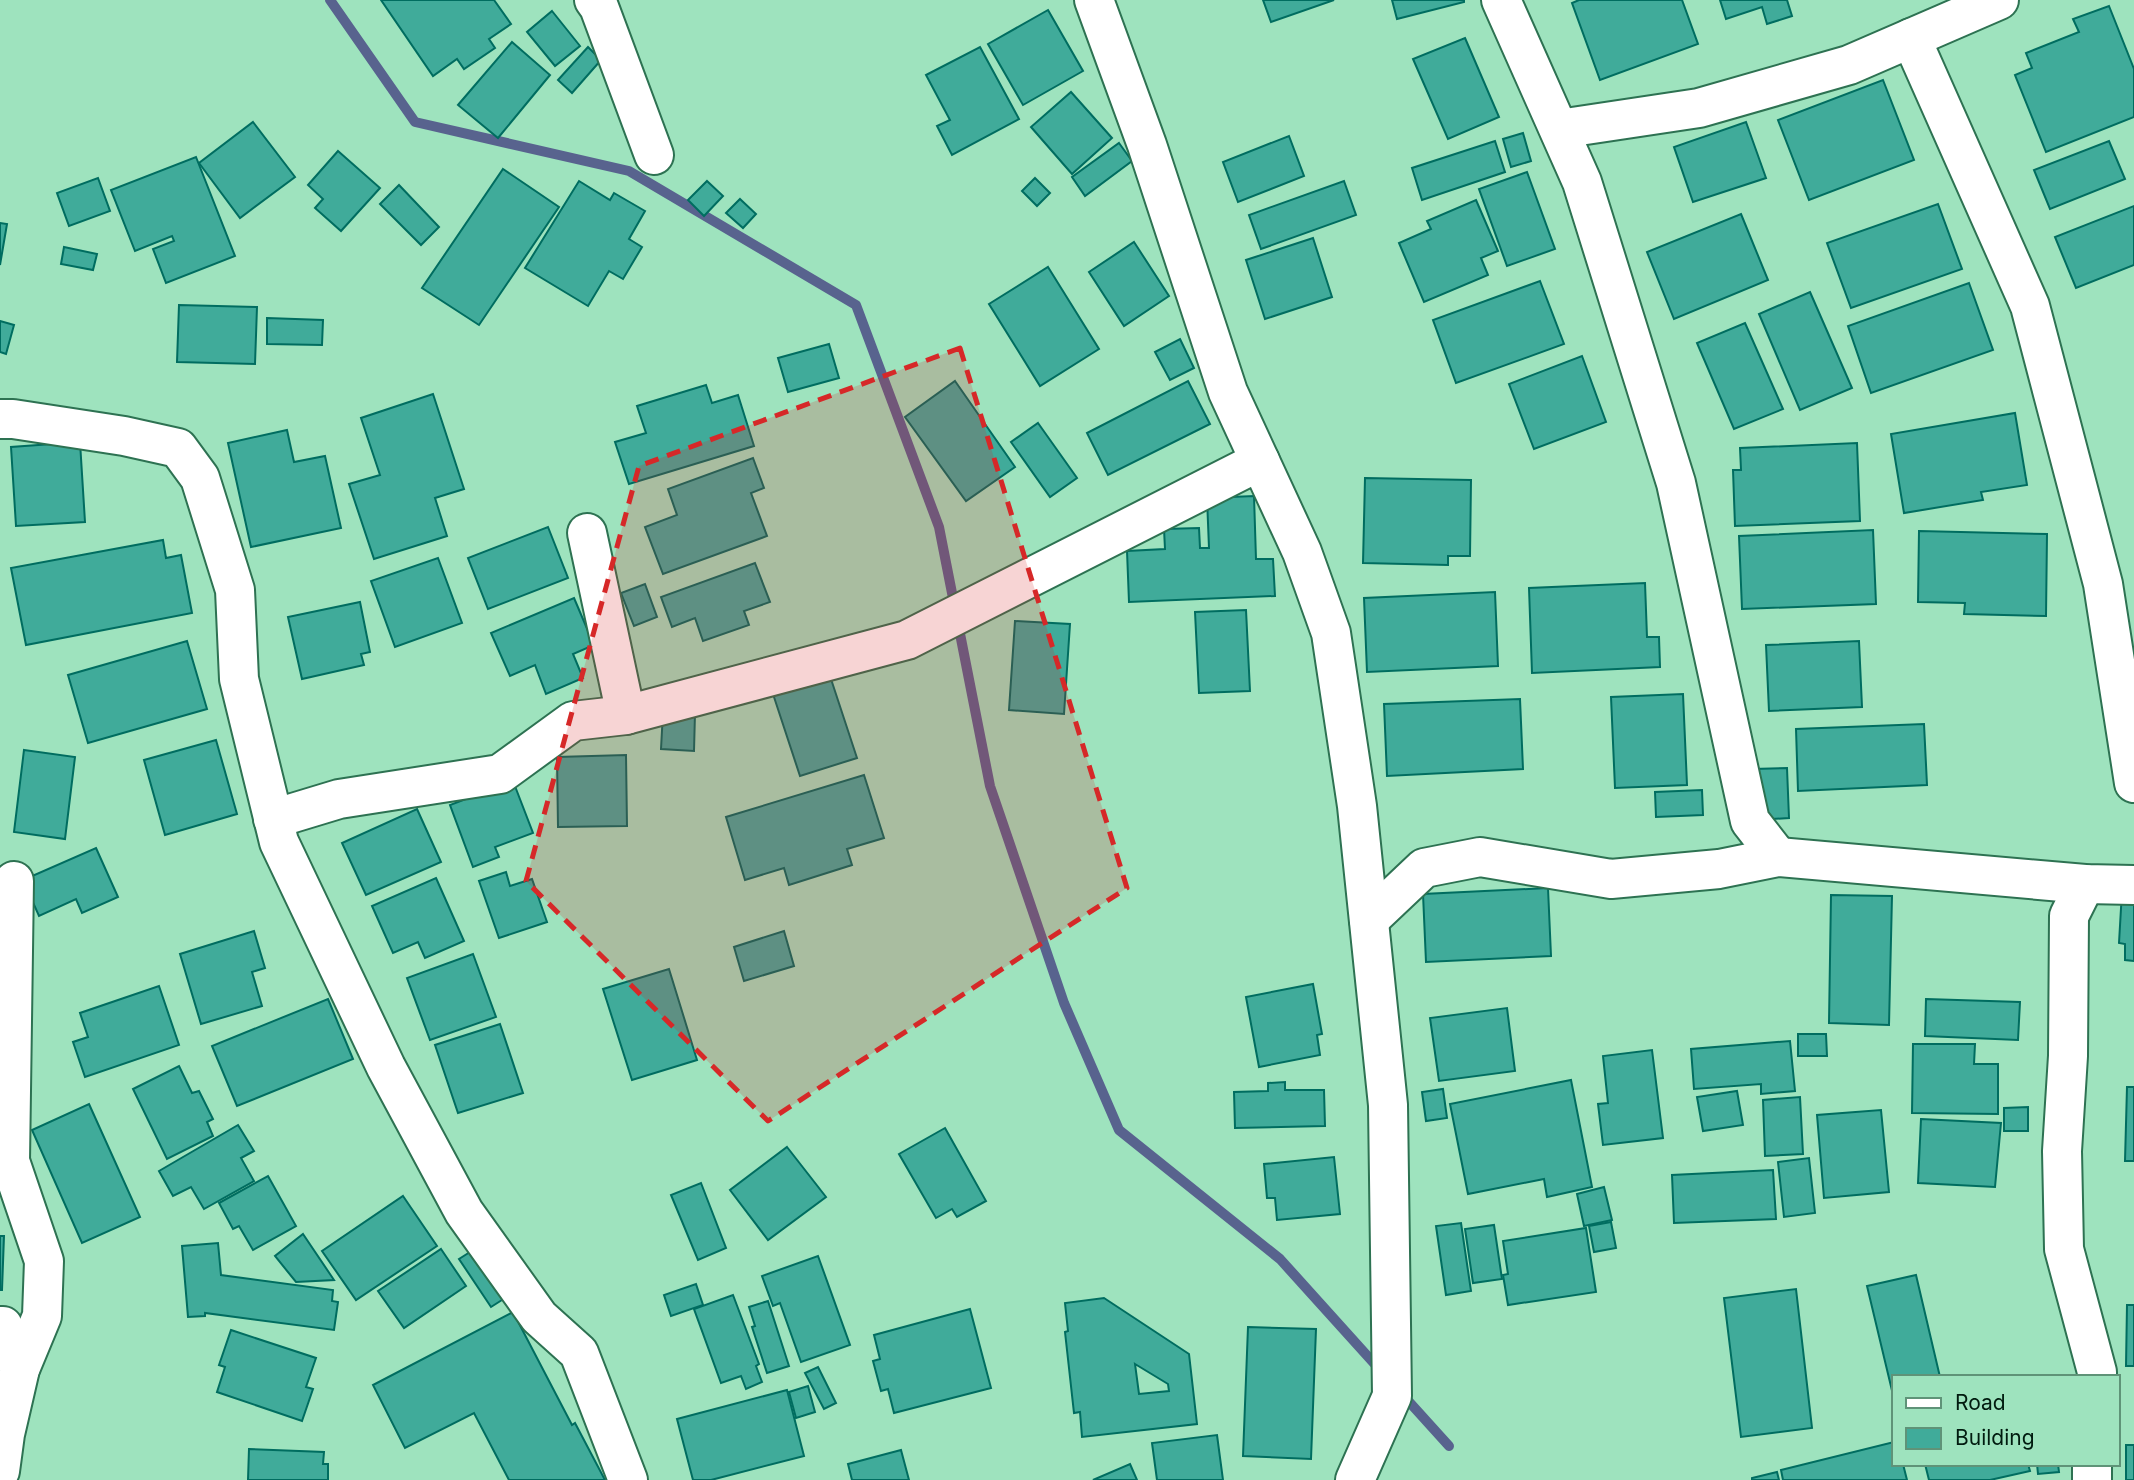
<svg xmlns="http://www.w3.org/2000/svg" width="2134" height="1480" viewBox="0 0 2134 1480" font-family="Inter,sans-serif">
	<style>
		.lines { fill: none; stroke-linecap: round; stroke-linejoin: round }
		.stream { stroke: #58638e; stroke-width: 10 }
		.building { fill: #40ab9a; stroke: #006d60; stroke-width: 2; fill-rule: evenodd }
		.minor-casing { stroke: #2d7252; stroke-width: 42 }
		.minor { stroke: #fff; stroke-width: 38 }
		.marked { fill: #d62828; fill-opacity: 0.2; stroke: #d62828; stroke-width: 5; stroke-dasharray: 14 9; stroke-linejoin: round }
	</style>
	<rect width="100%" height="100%" fill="#9ee3be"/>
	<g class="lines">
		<g class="stream">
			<polyline points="330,0 415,122 629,171 856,305 939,527 990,786 1064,1003 1119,1130 1280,1259 1381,1371"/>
			<polyline points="1402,1394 1449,1446"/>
		</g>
	</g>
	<g class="building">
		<polygon points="381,0 494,0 511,24 489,39 495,48 464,69 457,59 433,76"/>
		<polygon points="1263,0 1334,0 1271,22"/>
		<polygon points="1392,0 1464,0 1464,2 1397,19"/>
		<polygon points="1579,0 1682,0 1698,44 1600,80 1572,3"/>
		<polygon points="1720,0 1787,0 1792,16 1767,24 1762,7 1726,19"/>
		<polygon points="2109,6 2134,69 2134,117 2046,152 2015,75 2032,68 2026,53 2079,32 2073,19"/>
		<polygon points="1048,10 1083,71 1023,105 988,44"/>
		<polygon points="552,11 580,46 555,66 527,32"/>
		<polygon points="1465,38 1499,117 1448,139 1413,59"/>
		<polygon points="512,42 550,75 498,138 458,105"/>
		<polygon points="588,47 601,60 572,93 558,80"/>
		<polygon points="980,47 1019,119 952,155 937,126 950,120 926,75"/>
		<polygon points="1883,80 1914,160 1809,200 1778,120"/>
		<polygon points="1071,92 1112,138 1072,174 1031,127"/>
		<polygon points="253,122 295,177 240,218 199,163"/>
		<polygon points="1746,122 1766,178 1693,202 1674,147"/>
		<polygon points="1523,133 1531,161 1511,167 1503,139"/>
		<polygon points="1289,136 1304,176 1238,202 1223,162"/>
		<polygon points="1495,141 1505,172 1422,200 1412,168"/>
		<polygon points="2109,141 2125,179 2050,209 2034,170"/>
		<polygon points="1119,143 1132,161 1085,196 1072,177"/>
		<polygon points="338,151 380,188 341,231 315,208 323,199 308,185"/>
		<polygon points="196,157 235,256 166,283 153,249 174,241 172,236 135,251 111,190"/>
		<polygon points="503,169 559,207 479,325 422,288"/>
		<polygon points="1527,172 1555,249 1507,266 1479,189"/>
		<polygon points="98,178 110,211 69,226 57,193"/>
		<polygon points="1035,178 1050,193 1037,206 1022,191"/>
		<polygon points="579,181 610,200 614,193 645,211 629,239 642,247 623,279 609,271 588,306 525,268"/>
		<polygon points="707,181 723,196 704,216 688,200"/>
		<polygon points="1344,181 1356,215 1261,249 1249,215"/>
		<polygon points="399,185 439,227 421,245 380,204"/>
		<polygon points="740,199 756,214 743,228 726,213"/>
		<polygon points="1476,200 1498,251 1481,258 1488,275 1424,302 1399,243 1431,229 1427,221"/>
		<polygon points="1938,204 1962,269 1851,308 1827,243"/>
		<polygon points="2134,206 2134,265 2076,288 2055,237"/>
		<polygon points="1741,214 1768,280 1674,319 1647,252"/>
		<polygon points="0,223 7,224 0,265"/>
		<polygon points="1313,238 1332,297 1265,319 1246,260"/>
		<polygon points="1134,242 1169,296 1124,326 1089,272"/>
		<polygon points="64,247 97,254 93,270 61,264"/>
		<polygon points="1048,267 1099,349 1040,386 989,304"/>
		<polygon points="1540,281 1564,344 1456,383 1433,320"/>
		<polygon points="1969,283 1993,350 1871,393 1848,326"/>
		<polygon points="1810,292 1852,388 1800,410 1759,314"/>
		<polygon points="179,305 257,307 255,364 177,362"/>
		<polygon points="267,318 323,320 322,345 267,344"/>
		<polygon points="0,321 14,325 6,354 0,352"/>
		<polygon points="1745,323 1783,409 1734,429 1697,343"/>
		<polygon points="1180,339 1194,368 1170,380 1155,352"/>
		<polygon points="829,344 839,378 788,392 778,358"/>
		<polygon points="1582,356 1606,422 1534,449 1509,384"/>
		<polygon points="955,381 1015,467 966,501 905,417"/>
		<polygon points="1188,381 1210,424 1108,475 1087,433"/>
		<polygon points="706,385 712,403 738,395 754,446 629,484 615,442 646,433 637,406"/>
		<polygon points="433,394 464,489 435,498 447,536 374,559 349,484 380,475 361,418"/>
		<polygon points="2015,413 2027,485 1981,492 1983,500 1904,513 1891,434"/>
		<polygon points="1038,423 1077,478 1050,497 1011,442"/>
		<polygon points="287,430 294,462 325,456 341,528 251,547 228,443"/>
		<polygon points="80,442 85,522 16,526 11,447"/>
		<polygon points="1857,443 1860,521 1735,526 1733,470 1741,470 1740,448"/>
		<polygon points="753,458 764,488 751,493 767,536 663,574 645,527 677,515 668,489"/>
		<polygon points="1365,478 1471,480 1470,556 1448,556 1448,565 1363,563"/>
		<polygon points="1254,496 1256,559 1273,559 1275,596 1129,602 1127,551 1165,549 1164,529 1199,528 1200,548 1209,548 1207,498"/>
		<polygon points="548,527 568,578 488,609 468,558"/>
		<polygon points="1873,530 1876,604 1742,609 1739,536"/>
		<polygon points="1919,531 2047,534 2046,616 1964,614 1965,603 1918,602"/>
		<polygon points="163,540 166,558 181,555 192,613 26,645 11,568"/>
		<polygon points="438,558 462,623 395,647 371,581"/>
		<polygon points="755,563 770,602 744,611 749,625 703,641 695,618 672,627 661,597"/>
		<polygon points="1645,583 1647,637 1659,637 1660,667 1532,673 1529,588"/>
		<polygon points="645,584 657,617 634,626 621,593"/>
		<polygon points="1495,592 1498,666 1367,672 1364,598"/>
		<polygon points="574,598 594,645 573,654 583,678 546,694 535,665 510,676 491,633"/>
		<polygon points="360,602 370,652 361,654 364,665 302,679 288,617"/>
		<polygon points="1246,610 1250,691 1199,693 1195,612"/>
		<polygon points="1015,621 1070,624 1064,714 1009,710"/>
		<polygon points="187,641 207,709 88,743 68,675"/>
		<polygon points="1859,641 1862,707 1769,711 1766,645"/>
		<polygon points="830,676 857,758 800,776 773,694"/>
		<polygon points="1683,694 1687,785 1615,788 1611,697"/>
		<polygon points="1520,699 1523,769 1387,776 1384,704"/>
		<polygon points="663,712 695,713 694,751 661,749"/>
		<polygon points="1924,724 1927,785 1798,791 1796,729"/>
		<polygon points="216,740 237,814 165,835 144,760"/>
		<polygon points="24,750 75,757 65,839 14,832"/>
		<polygon points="626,755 627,826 558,827 557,757"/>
		<polygon points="1787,768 1789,818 1755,820 1753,769"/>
		<polygon points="864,775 884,838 847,849 852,865 789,885 784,868 745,880 726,817"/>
		<polygon points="513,781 533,833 495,847 499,857 473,867 450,805"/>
		<polygon points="1702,790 1703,815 1656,817 1655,792"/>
		<polygon points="417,809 441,862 366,895 342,843"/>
		<polygon points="96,848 118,897 82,913 76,899 39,916 23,880"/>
		<polygon points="506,872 510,886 532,879 547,922 499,938 479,881"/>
		<polygon points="436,878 464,941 425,958 418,942 393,953 372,906"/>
		<polygon points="1548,888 1551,956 1426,962 1423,894"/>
		<polygon points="2122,891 2134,892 2134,961 2125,960 2125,944 2119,943"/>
		<polygon points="1831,895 1892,896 1889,1025 1829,1023"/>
		<polygon points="254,931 265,968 252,972 262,1006 201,1024 180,954"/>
		<polygon points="784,931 794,966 744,981 734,947"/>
		<polygon points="473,954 496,1017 430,1040 407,978"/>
		<polygon points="669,969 697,1060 632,1080 603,989"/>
		<polygon points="1313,984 1322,1034 1317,1035 1320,1055 1259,1067 1246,997"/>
		<polygon points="159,986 179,1045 85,1077 73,1042 88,1037 80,1013"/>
		<polygon points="328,999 353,1059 237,1106 212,1046"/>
		<polygon points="1926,999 2020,1002 2018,1040 1925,1036"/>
		<polygon points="1507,1008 1515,1071 1439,1081 1430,1018"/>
		<polygon points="500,1024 523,1093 458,1113 435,1045"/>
		<polygon points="1798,1034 1826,1034 1827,1056 1798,1056"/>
		<polygon points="1790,1041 1795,1091 1761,1094 1761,1084 1694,1089 1691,1049"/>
		<polygon points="1913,1044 1975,1044 1974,1064 1998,1064 1998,1114 1912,1113"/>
		<polygon points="1652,1050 1663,1138 1603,1145 1598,1104 1608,1103 1603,1056"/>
		<polygon points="179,1066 192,1093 199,1091 213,1119 207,1122 213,1136 167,1159 133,1089"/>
		<polygon points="1571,1080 1592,1187 1547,1197 1544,1179 1468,1194 1450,1104"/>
		<polygon points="1285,1082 1285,1090 1324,1090 1325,1126 1235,1128 1234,1092 1268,1091 1268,1083"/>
		<polygon points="2127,1087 2134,1087 2134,1161 2125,1161"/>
		<polygon points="1443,1089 1447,1118 1426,1121 1422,1092"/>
		<polygon points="1737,1091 1743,1125 1703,1131 1697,1097"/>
		<polygon points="1800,1097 1803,1154 1765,1156 1763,1100"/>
		<polygon points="89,1104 140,1217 82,1243 32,1130"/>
		<polygon points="2028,1107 2028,1131 2004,1131 2004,1108"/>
		<polygon points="1881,1110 1889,1192 1824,1198 1817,1115"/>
		<polygon points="1921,1119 2001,1123 1995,1187 1918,1183"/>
		<polygon points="238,1125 254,1151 241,1158 254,1181 204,1209 191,1187 173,1196 159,1171"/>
		<polygon points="945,1128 986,1201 957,1217 952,1209 936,1218 899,1154"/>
		<polygon points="787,1147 826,1197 768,1240 730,1190"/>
		<polygon points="1334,1157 1340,1214 1277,1220 1275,1198 1267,1198 1264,1164"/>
		<polygon points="1809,1158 1815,1213 1784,1217 1778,1162"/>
		<polygon points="1773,1170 1776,1219 1674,1223 1672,1175"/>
		<polygon points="268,1176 296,1226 253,1250 239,1226 233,1229 219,1203"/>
		<polygon points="701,1183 726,1248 698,1260 671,1195"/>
		<polygon points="1604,1187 1612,1220 1584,1226 1577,1194"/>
		<polygon points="403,1196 437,1246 356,1300 322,1251"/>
		<polygon points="1611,1222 1616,1248 1594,1252 1589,1226"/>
		<polygon points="1461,1223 1471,1291 1446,1295 1436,1226"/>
		<polygon points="1494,1225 1502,1279 1473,1283 1465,1229"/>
		<polygon points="1586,1228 1596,1292 1508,1305 1503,1275 1508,1274 1503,1241"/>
		<polygon points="303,1234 334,1280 296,1282 275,1256"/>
		<polygon points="0,1236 4,1236 2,1290 0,1290"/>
		<polygon points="218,1243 221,1275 333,1290 332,1301 338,1302 334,1330 205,1313 205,1316 188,1317 182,1246"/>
		<polygon points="481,1245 513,1293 491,1307 459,1259"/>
		<polygon points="441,1249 466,1286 404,1328 378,1291"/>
		<polygon points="818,1256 850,1345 801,1362 780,1303 773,1306 762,1276"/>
		<polygon points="1916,1275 1940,1377 1894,1377 1894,1399 1867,1286"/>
		<polygon points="696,1284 703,1305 671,1316 664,1295"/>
		<polygon points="1796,1289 1812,1428 1741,1437 1724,1298"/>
		<polygon points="733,1295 759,1364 756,1366 762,1382 746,1389 741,1376 721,1383 694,1309"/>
		<path d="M1104,1298L1189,1354L1197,1424L1082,1437L1080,1412L1074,1413L1065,1332L1068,1331L1065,1303ZM1135,1364L1168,1384L1169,1391L1139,1394Z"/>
		<polygon points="768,1301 789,1366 767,1373 752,1327 755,1326 749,1307"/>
		<polygon points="2127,1305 2134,1305 2134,1366 2126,1366"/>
		<polygon points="970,1309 991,1388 894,1413 888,1389 881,1391 873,1361 880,1359 874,1335"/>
		<polygon points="513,1312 572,1425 575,1423 605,1480 509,1480 474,1413 405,1448 373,1385"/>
		<polygon points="1248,1327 1316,1329 1311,1459 1243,1456"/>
		<polygon points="231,1330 316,1358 306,1387 313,1389 302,1421 217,1392 225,1367 219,1365"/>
		<polygon points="818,1367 836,1403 824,1409 805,1373"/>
		<polygon points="808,1386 815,1412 796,1418 789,1392"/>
		<polygon points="787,1390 804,1456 711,1480 693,1480 677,1419"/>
		<polygon points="1217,1435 1223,1480 1157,1480 1152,1443"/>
		<polygon points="1894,1442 1894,1464 1903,1464 1907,1480 1783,1480 1781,1470"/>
		<rect x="2126" y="1445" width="8" height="35"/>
		<polygon points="249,1449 324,1452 323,1464 328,1464 328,1480 248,1480"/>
		<polygon points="901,1450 909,1480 852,1480 848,1464"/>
		<polygon points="1130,1464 1137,1480 1093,1480"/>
		<polygon points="1925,1464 2028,1464 2030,1471 1990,1480 1929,1480"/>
		<polygon points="2037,1464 2058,1464 2059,1472 2038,1474"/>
		<polygon points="1777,1472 1779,1480 1752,1480 1752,1478"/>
	</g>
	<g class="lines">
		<g class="minor-casing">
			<g id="minor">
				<polyline points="594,0 599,7 654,155"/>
				<polyline points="1094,0 1147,145 1228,392 1302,552 1331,633 1357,806 1388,1105 1392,1396 1355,1480"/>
				<polyline points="1501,0 1582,182 1676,483 1750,821 1778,857"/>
				<polyline points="1911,38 2030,306 2103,584 2134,783"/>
				<polyline points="1559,129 1699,108 1849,65 1999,0"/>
				<polyline points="0,419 13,419 124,436 178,448 200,478 235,590 239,679 279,842 386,1067 464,1212 539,1317 579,1353 628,1480"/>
				<polyline points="587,533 626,715"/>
				<polyline points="273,819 339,799 500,774 573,721 626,715 907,640 1260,461"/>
				<polyline points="2085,884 2069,916 2068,1056 2062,1151 2064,1249 2097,1372 2097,1377"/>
				<polyline points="1369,920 1424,868 1480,857 1611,879 1719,869 1778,857 2085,884 2134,885"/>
				<polyline points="0,1326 3,1326 20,1369"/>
				<polyline points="2092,1464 2092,1480"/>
				<polyline points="0,1471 5,1434 20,1369 42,1316 44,1261 10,1161 14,881"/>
			</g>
		</g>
		<use href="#minor" class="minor"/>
	</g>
	<path class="marked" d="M960,348L1127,888L768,1121L526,881L639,466Z"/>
	<rect x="1892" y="1375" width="228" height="91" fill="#9ee3be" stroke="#5f9378" stroke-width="2"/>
	<rect x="1906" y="1398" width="35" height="10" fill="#ffffff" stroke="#5f9378" stroke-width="2"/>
	<text x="1955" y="1410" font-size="21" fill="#011b0f">Road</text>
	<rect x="1906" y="1428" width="35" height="21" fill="#40ab9a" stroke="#5f9378" stroke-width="2"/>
	<text x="1955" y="1445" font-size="21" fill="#011b0f">Building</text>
</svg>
